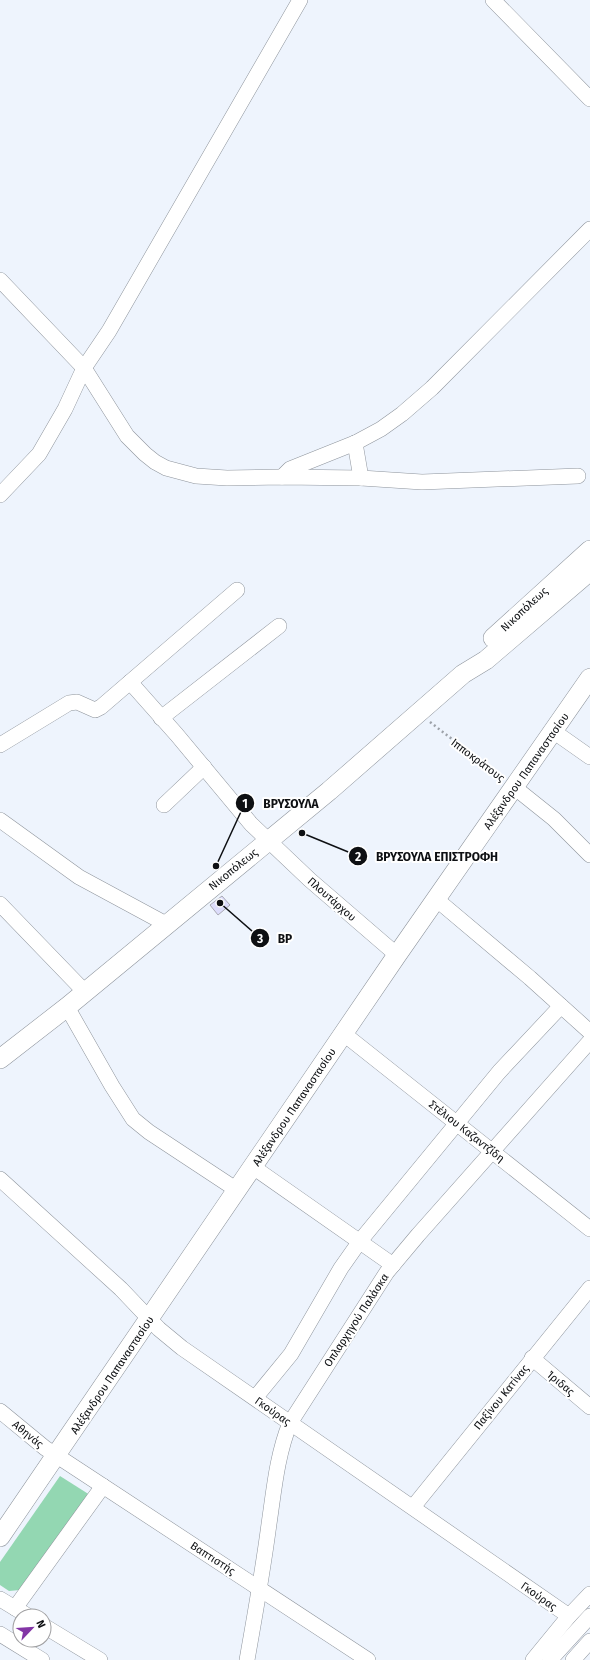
<svg xmlns="http://www.w3.org/2000/svg" width="590" height="1660" viewBox="0 0 590 1660" font-family="'Fira Sans',sans-serif">
	<style>
		.green { fill: #93d7b2 }
		.building { fill: #dcdcfb; stroke: #aaaab4 }
		.lines { fill: none; stroke-linecap: round; stroke-linejoin: round }
		.minor-casing { stroke: #8e949c; stroke-width: 16 }
		.major-casing { stroke: #8e949c; stroke-width: 20 }
		.path { stroke: #9da2a9; stroke-width: 2.5; stroke-dasharray: 2 3; stroke-linecap: butt }
		.minor { stroke: #fff; stroke-width: 15 }
		.major { stroke: #fff; stroke-width: 19 }
		.labels { text-anchor: middle; stroke-width: 4; stroke-linejoin: round; paint-order: stroke }
		.street-label { font-size: 11px; fill: #0e1013; stroke: #fff }
		.leader { fill: none; stroke: #0e1013; stroke-width: 1.5 }
		.callout-dot { fill: #0e1013; stroke: #fff; stroke-width: 1.5 }
		.mark-label { font-size: 12px; text-anchor: middle; font-weight: bold; fill: #fff }
		.callout-label { font-size: 12px; text-anchor: middle; font-weight: bold; fill: #0e1013; stroke: #fff; stroke-width: 4; stroke-linejoin: round; paint-order: stroke }
	</style>
	<rect width="100%" height="100%" fill="#eef4fd"/>
	<polygon class="green" points="60,1476 90,1495 20,1590 9,1591 0,1585 0,1562"/>
	<polygon class="building" points="222,896 230,905 218,915 210,905"/>
	<g class="lines">
		<g class="minor-casing">
			<g id="minor">
				<polyline points="493,0 590,99"/>
				<polyline points="0,280 84,368 127,436 145,454 155,462 166,468 196,476 227,478 282,477 361,478 422,482 578,476"/>
				<polyline points="355,443 361,478"/>
				<polyline points="282,477 290,469 355,443 381,429 402,414 432,388 590,229"/>
				<polyline points="0,495 39,454 65,409 84,368 109,331 300,0"/>
				<polyline points="130,682 177,735 251,824 310,880 397,955"/>
				<polyline points="161,718 279,626"/>
				<polyline points="553,731 590,757"/>
				<polyline points="0,745 69,703 77,702 95,710 101,707 237,590"/>
				<polyline points="514,787 554,819 590,855"/>
				<polyline points="164,805 204,767"/>
				<polyline points="0,820 79,877 166,924"/>
				<polyline points="436,899 530,978 590,1032"/>
				<polyline points="0,904 85,992"/>
				<polyline points="67,1007 112,1086 133,1119 149,1132 237,1190"/>
				<polyline points="344,1034 590,1229"/>
				<polyline points="253,1167 393,1265"/>
				<polyline points="0,1179 121,1289 159,1329 182,1348 569,1616"/>
				<polyline points="532,1358 590,1407"/>
				<polyline points="255,1398 291,1354 341,1268 360,1241 499,1072 561,1006"/>
				<polyline points="0,1411 45,1448 368,1660"/>
				<polyline points="413,1507 590,1288"/>
				<polyline points="0,1599 28,1616"/>
				<polyline points="15,1608 103,1486"/>
				<polyline points="44,1626 100,1660"/>
				<polyline points="0,1634 42,1660"/>
				<path d="M247,1660C255,1615 263,1570 269,1524C274,1490 277,1455 290,1423L387,1272L418,1235L590,1041"/>
				<polyline points="533,1660 569,1616 590,1594"/>
				<polyline points="550,1660 590,1616"/>
				<polyline points="573,1660 590,1641"/>
			</g>
		</g>
		<g class="major-casing">
			<g id="major">
				<polyline points="493,638 590,550"/>
				<polyline points="0,1059 67,1007 329,791 463,674 486,660 590,571"/>
				<polyline points="0,1537 397,955 590,678"/>
			</g>
		</g>
		<polyline class="path" points="430,722 502,778"/>
		<use href="#minor" class="minor"/>
		<use href="#major" class="major"/>
	</g>
	<g class="labels">
		<g class="street-label">
			<text transform="translate(524 609) rotate(-43)" y="4">Νικοπόλεως</text>
			<text transform="translate(478 760) rotate(37)" y="4">Ιπποκράτους</text>
			<text transform="translate(526 771) rotate(-55)" y="4">Αλέξανδρου Παπαναστασίου</text>
			<text transform="translate(233 869) rotate(-39)" y="4">Νικοπόλεως</text>
			<text transform="translate(332 899) rotate(41)" y="4">Πλουτάρχου</text>
			<text transform="translate(294 1107) rotate(-56)" y="4">Αλέξανδρου Παπαναστασίου</text>
			<text transform="translate(467 1131) rotate(38)" y="4">Στέλιου Καζαντζίδη</text>
			<text transform="translate(356 1320) rotate(-57)" y="4">Οπλαρχηγού Παλάσκα</text>
			<text transform="translate(112 1375) rotate(-56)" y="4">Αλέξανδρου Παπαναστασίου</text>
			<text transform="translate(561 1383) rotate(40)" y="4">Ίριδας</text>
			<text transform="translate(501 1397) rotate(-51)" y="4">Παξίνου Κατίνας</text>
			<text transform="translate(273 1411) rotate(35)" y="4">Γκούρας</text>
			<text transform="translate(28 1434) rotate(39)" y="4">Αθηνάς</text>
			<text transform="translate(213 1558) rotate(33)" y="4">Βαπτιστής</text>
			<text transform="translate(539 1596) rotate(35)" y="4">Γκούρας</text>
		</g>
	</g>
	<path class="leader" d="M216 866L245 803M302 833L358 856M220 903L260 938"/>
	<g class="callout-dot">
		<circle cx="216" cy="866" r="4"/>
		<circle cx="302" cy="833" r="4"/>
		<circle cx="220" cy="903" r="4"/>
		<circle cx="245" cy="803" r="10"/>
		<circle cx="358" cy="856" r="10"/>
		<circle cx="260" cy="938" r="10"/>
	</g>
	<g class="mark-label">
		<text x="245" y="808">1</text>
		<text x="358" y="861">2</text>
		<text x="260" y="943">3</text>
	</g>
	<g class="callout-label">
		<text x="291" y="808">ΒΡΥΣΟΥΛΑ</text>
		<text x="437" y="861">ΒΡΥΣΟΥΛΑ ΕΠΙΣΤΡΟΦΗ</text>
		<text x="285" y="943">BP</text>
	</g>
	<g transform="translate(32 1628) rotate(65)"><circle r="19" fill="#ffffff" stroke="#9f9fa1"/>
	<path d="M0-3L7 15L0 10L-7 15Z" fill="#8335a6"/>
	<text y="-6" font-size="11" font-weight="bold" text-anchor="middle" fill="#0e1013">N</text>
	</g>
</svg>
